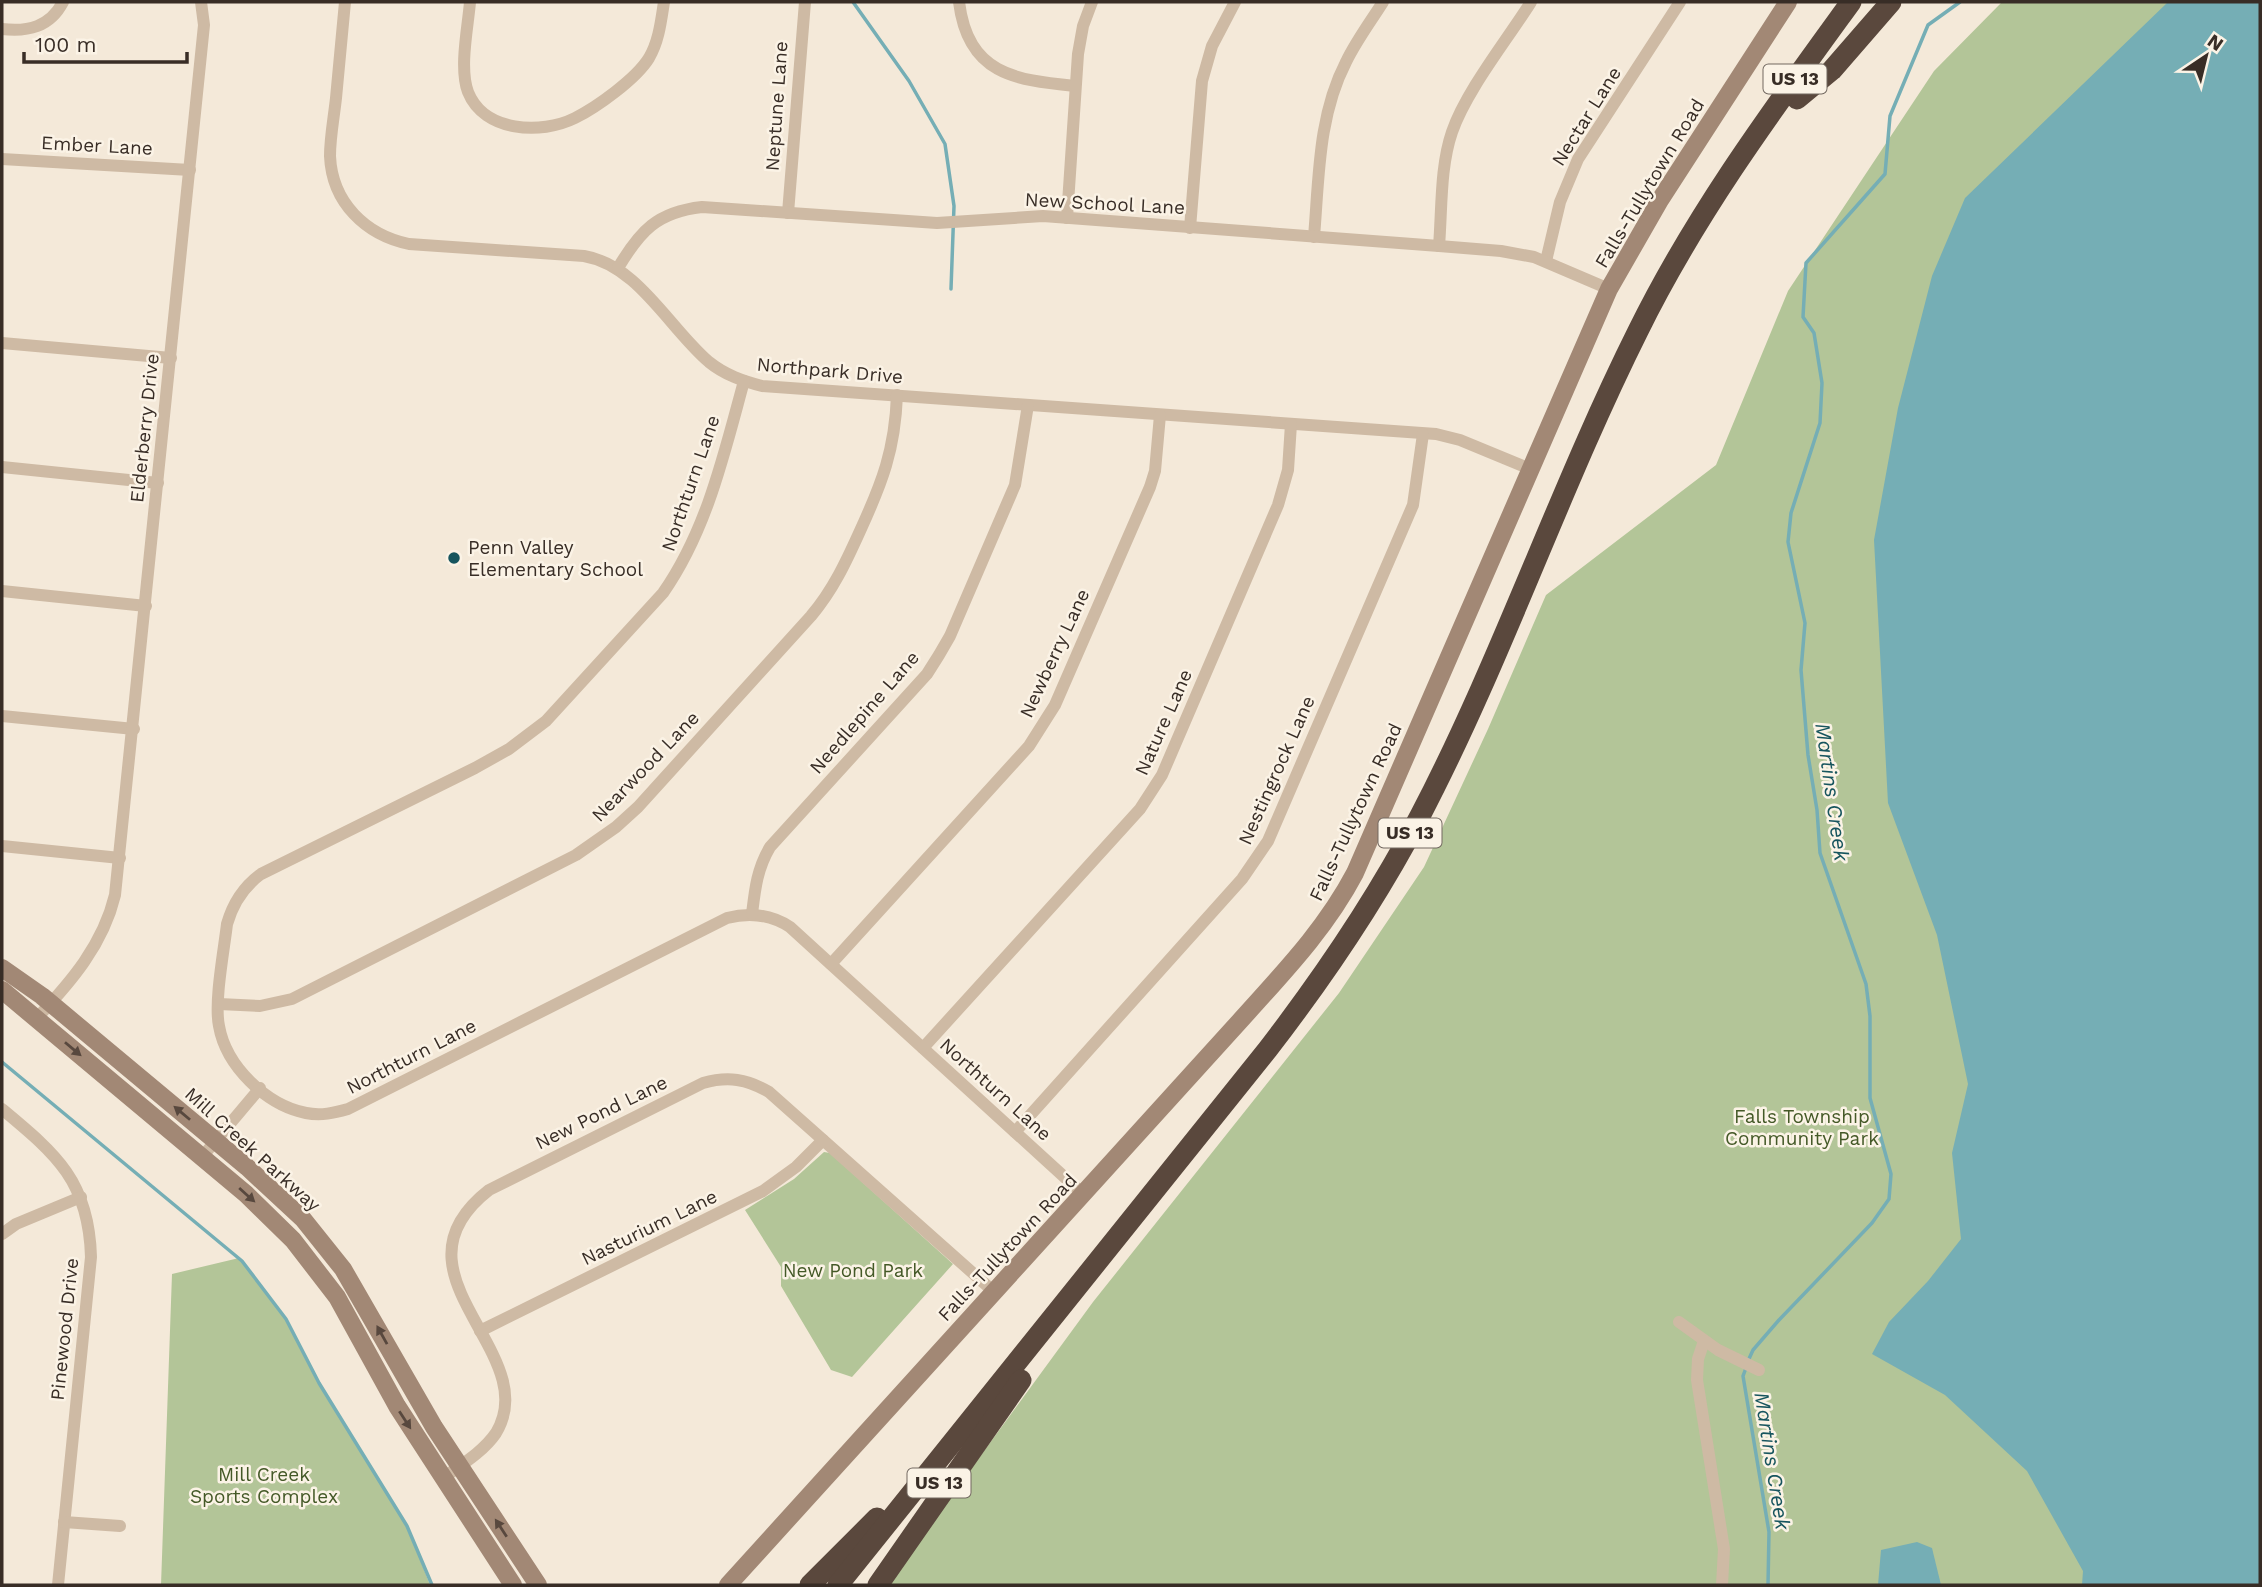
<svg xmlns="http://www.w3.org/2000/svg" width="2262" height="1587" viewBox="0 0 2262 1587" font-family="'Work Sans',sans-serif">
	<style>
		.green { fill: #b3c598 }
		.water { fill: #75aeb5 }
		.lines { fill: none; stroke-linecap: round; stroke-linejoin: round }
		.stream { stroke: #75aeb5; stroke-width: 3.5 }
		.street { stroke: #cebaa4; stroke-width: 12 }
		.secondary { stroke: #a28875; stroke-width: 18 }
		.highway { stroke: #5a483d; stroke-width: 21 }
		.oneway { fill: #58483e }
		.poi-dot { fill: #17555e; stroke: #fbf3e6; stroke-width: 2.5 }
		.labels { text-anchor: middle; stroke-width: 5; stroke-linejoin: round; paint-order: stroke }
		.shield { fill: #fbf3e6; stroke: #726860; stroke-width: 2 }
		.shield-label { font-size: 18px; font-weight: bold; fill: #382d26 }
		.street-label { font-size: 19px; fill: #382d26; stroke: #fbf3e6 }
		.poi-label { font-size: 19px; fill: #382d26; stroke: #fbf3e6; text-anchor: start }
		.park-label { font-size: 19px; fill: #445927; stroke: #fbf3e6 }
		.water-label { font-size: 21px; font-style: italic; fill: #17555e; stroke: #fbf3e6 }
	</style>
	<rect width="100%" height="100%" fill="#f4e9d9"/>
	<g class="green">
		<polygon points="2002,2 2260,2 2260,1585 886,1585 1093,1302 1339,993 1424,867 1488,729 1546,595 1716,465 1788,291 1934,71"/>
		<polygon points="824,1152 830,1153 953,1264 852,1377 831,1370 781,1286 781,1267 745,1210 794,1179"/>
		<polygon points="239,1258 286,1319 316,1378 407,1526 430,1585 161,1585 172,1274"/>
	</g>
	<g class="water">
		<polygon points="2168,2 2260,2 2260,1585 2082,1585 2083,1571 2027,1471 1945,1395 1872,1354 1889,1322 1928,1281 1961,1239 1952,1153 1968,1084 1937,935 1888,803 1874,540 1898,408 1932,276 1965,198"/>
		<polygon points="1917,1542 1932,1548 1941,1585 1878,1585 1881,1550"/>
	</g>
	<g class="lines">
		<g class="stream">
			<polyline points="853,2 909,81 945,144 954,206 951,289"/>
			<polyline points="2,1062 242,1261 286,1319 319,1383 407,1526 432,1585"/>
			<polyline points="1748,1361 1753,1350 1779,1320 1872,1223 1889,1199 1891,1174 1870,1098 1870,1016 1866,984 1820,853 1817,810 1808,755 1801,670 1805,623 1788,542 1791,513 1820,423 1822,383 1814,333 1803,317 1806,263 1885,174 1890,116 1928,25 1960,2"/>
			<polyline points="1746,1368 1743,1376 1769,1532 1768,1585"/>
		</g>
		<g class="street">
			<path d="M345,2C342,34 339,66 336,98C334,117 330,137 330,156C332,203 366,235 409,244L584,256C638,265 669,328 709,362C725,375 743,381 762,386L1436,434L1460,440L1530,469"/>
			<path d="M470,2C468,27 459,68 468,92C484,132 541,135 575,118C597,107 636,79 649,58C659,41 661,21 664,2"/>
			<path d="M959,2C968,74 1014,80 1075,86"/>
			<path d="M2,29C28,32 50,27 63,2"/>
			<polyline points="2,159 190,170"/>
			<polyline points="788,213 805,2"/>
			<polyline points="1067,218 1078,54 1083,26 1092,2"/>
			<polyline points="1190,228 1202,81 1212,46 1235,2"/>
			<path d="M1314,237C1319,178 1318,116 1346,62C1356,41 1371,21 1383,2"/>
			<path d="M1439,246C1442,209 1440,167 1452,132C1466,91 1507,40 1531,2"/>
			<polyline points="1546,261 1560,202 1578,159 1680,2"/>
			<path d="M618,268C640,231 657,212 702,207L937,223L1043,216L1439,246L1501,251L1534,257L1609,289"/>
			<polyline points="2,343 171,358"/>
			<path d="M744,381C724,454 707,530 663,593L546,721L509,749L475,768L261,874C243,887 233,903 227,924C224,950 214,1002 219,1026C226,1066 266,1105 306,1113C321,1116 334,1113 348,1109L727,918C750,912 770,914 790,927L1083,1194"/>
			<polyline points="2,467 158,483"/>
			<polyline points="2,591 146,606"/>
			<polyline points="2,716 134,729"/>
			<polyline points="2,846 120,858"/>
			<path d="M752,914C755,889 757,869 770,847L927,674L939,655L950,636L1015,485L1028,405"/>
			<polyline points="831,964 1029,746 1055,705 1150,487 1155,471 1160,415"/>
			<path d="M219,1004L260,1006L292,999L576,855L616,827L638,807L811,616C833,590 846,562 860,531C882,483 895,450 897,395"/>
			<path d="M36,1019C71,982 103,945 115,895L204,25L201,2"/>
			<polyline points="923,1048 1140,809 1162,775 1278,505 1288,470 1291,424"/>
			<path d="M2,1109C56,1154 89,1181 91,1257L58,1585"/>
			<polyline points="1015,1132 1242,879 1268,841 1413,505 1423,434"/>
			<polyline points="202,1157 260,1088"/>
			<polyline points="2,1234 16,1224 81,1197"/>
			<polyline points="1679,1322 1718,1350 1759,1370"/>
			<polyline points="480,1331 763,1191 796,1167 823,1140"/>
			<polyline points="1704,1341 1698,1359 1697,1380 1724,1549 1722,1585"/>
			<path d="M443,1478C461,1465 483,1452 496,1433C545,1352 381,1274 489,1190L703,1083C728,1076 747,1079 769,1092L993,1291"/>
			<polyline points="64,1522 120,1526"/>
		</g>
		<g class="secondary">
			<polyline points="2,968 42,996 247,1167 303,1219 343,1269 434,1427 538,1585"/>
			<polyline points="2,990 246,1194 293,1240 337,1297 397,1406 513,1585"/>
			<path d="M728,1585L1239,1022C1282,974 1325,930 1355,873L1609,289L1660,200L1788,2"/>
		</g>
		<g class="highway">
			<polyline points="1797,99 1832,70 1891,2"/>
			<polyline points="810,1585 877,1518"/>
			<path d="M838,1585L1268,1049C1325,975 1377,898 1420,816C1502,659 1559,489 1638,331C1696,213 1774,108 1851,2"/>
			<polyline points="878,1585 1021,1380"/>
		</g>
	</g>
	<defs><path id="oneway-solid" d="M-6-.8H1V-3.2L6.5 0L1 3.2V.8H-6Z" transform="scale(1.75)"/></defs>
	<g class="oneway">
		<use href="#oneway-solid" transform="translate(73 1049) rotate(40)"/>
		<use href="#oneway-solid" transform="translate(182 1113) rotate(-140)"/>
		<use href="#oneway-solid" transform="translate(247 1195) rotate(42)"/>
		<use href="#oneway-solid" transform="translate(382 1335) rotate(-119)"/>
		<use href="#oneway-solid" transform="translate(405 1420) rotate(57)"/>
		<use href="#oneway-solid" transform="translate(501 1528) rotate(-123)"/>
	</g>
	<circle class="poi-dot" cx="454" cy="558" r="7"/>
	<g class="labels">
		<g class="shield">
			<rect x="1763.5" y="64.5" width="63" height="29" rx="5"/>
			<rect x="1378.5" y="818.5" width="63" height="29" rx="5"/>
			<rect x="907.5" y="1468.5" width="63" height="29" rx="5"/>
		</g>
		<g class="shield-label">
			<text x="1795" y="85">US 13</text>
			<text x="1410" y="839">US 13</text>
			<text x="939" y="1489">US 13</text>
		</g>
		<g class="street-label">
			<text transform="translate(776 106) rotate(-86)" y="7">Neptune Lane</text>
			<text transform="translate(1586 116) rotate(-58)" y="7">Nectar Lane</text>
			<text transform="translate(97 145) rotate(3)" y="7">Ember Lane</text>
			<text transform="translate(1649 183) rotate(-59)" y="7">Falls-Tullytown Road</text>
			<text transform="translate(1105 203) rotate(3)" y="7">New School Lane</text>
			<text transform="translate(830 370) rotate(5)" y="7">Northpark Drive</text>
			<text transform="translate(144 428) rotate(-84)" y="7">Elderberry Drive</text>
			<text transform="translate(690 483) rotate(-71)" y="7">Northturn Lane</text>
			<text transform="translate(1054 653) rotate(-65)" y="7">Newberry Lane</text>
			<text transform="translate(864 712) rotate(-49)" y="7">Needlepine Lane</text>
			<text transform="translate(1163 722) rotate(-66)" y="7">Nature Lane</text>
			<text transform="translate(645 766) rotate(-46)" y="7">Nearwood Lane</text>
			<text transform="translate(1276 770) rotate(-66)" y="7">Nestingrock Lane</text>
			<text transform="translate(1355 812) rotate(-65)" y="7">Falls-Tullytown Road</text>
			<text transform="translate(411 1056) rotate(-27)" y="7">Northturn Lane</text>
			<text transform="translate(996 1089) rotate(42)" y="7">Northturn Lane</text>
			<text transform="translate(601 1112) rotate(-26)" y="7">New Pond Lane</text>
			<text transform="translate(253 1149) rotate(42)" y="7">Mill Creek Parkway</text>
			<text transform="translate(649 1227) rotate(-26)" y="7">Nasturium Lane</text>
			<text transform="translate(1007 1247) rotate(-47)" y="7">Falls-Tullytown Road</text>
			<text transform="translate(64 1329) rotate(-84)" y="7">Pinewood Drive</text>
		</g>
		<g class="poi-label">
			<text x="468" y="554">Penn Valley<tspan x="468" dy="22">Elementary School</tspan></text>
		</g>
		<g class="park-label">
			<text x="1802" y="1123">Falls Township<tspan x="1802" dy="22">Community Park</tspan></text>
			<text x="853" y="1277">New Pond Park</text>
			<text x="264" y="1481">Mill Creek<tspan x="264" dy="22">Sports Complex</tspan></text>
		</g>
		<g class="water-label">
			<text transform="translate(1832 792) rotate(82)" y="7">Martins Creek</text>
			<text transform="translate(1772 1461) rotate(81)" y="7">Martins Creek</text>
		</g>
	</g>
	<rect width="2262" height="1587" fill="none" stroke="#382d26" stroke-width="7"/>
	<g transform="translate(2206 56) rotate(35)" stroke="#fbf3e6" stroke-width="5" paint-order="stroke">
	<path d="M0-5L12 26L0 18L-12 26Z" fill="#382d26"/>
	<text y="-10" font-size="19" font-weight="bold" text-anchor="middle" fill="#382d26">N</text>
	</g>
	<path d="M24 52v10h163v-10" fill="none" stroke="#382d26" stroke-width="3.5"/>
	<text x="35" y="52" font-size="21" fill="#382d26" stroke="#fbf3e6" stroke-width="5" paint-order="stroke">100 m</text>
</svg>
